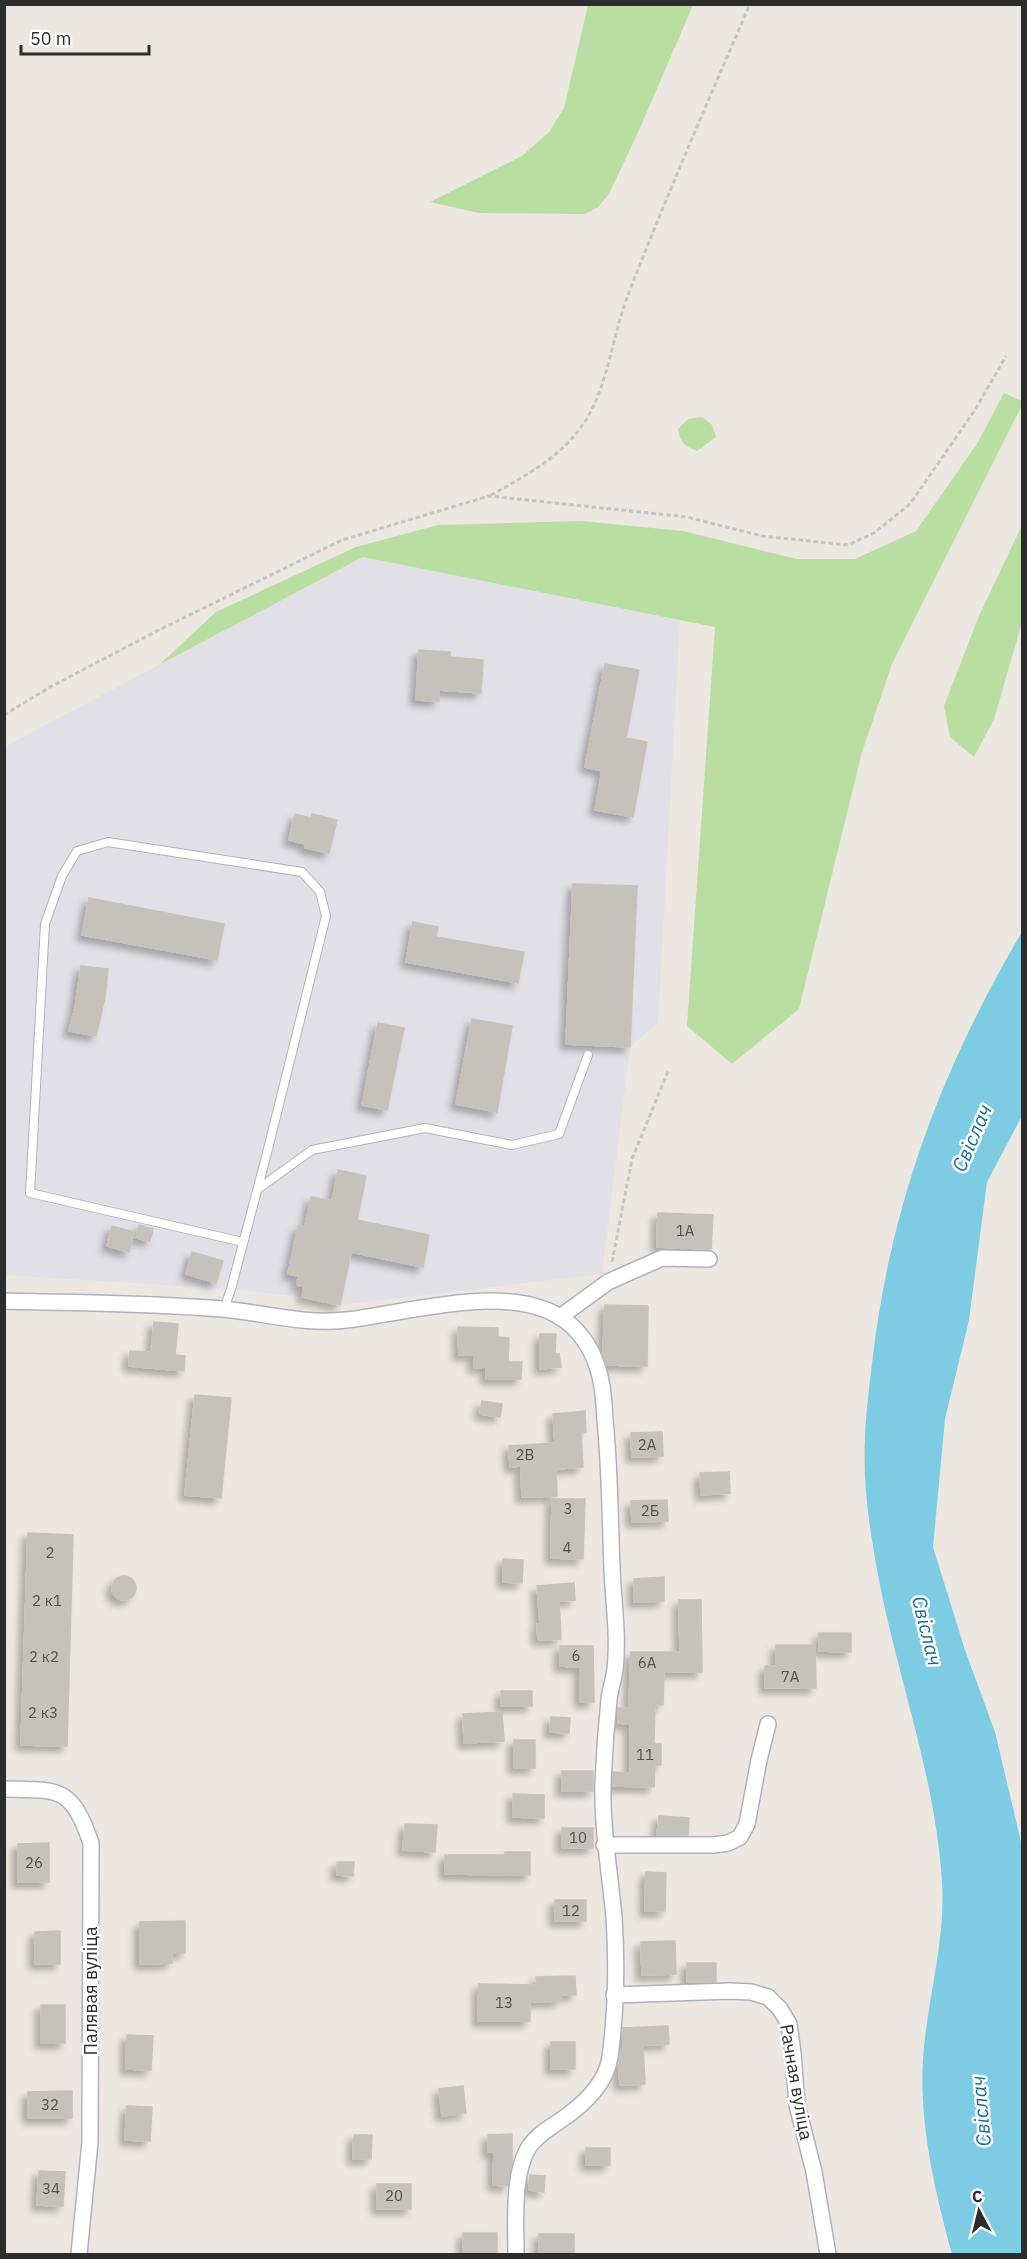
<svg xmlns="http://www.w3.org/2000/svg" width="1027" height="2259" viewBox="0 0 1027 2259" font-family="'IBM Plex Sans',sans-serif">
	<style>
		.industrial { fill: #e1e0e6 }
		.green { fill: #b8dea2 }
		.water { fill: #7dcce4 }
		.building { fill: #c5c1bb; stroke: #c8c2b9; stroke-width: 1.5; filter: url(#shadow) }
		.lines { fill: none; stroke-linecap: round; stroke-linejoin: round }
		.service-casing { stroke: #b0b2bb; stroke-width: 10 }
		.minor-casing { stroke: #b0b2bb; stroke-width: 18 }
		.path { stroke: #c4c4c4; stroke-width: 3; stroke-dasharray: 4.5 3; stroke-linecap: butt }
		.service { stroke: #fff; stroke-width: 8 }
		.minor { stroke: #fff; stroke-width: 15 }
		.labels { text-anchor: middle; stroke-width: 5; stroke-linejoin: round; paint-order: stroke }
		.number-label { font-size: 15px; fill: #525150 }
		.street-label { font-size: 18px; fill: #2c2c2c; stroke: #fff }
		.water-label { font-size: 20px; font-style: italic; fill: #1a6d92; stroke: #fff }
	</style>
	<defs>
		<filter id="shadow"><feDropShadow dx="-5.5" dy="5.5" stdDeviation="3" flood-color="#0004"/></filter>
	</defs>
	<rect width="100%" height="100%" fill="#ece7e0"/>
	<polygon class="industrial" points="363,557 680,620 658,1023 630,1047 602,1274 340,1305 302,1297 231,1289 5,1275 4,747"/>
	<g class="green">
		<polygon points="588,5 693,5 640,128 609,194 598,207 585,214 479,213 430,202 522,156 549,132 564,108"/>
		<polygon points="1004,393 1022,401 1022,405 892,664 862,752 799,1009 732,1064 687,1026 715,627 363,557 159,665 216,612 356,547 438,525 581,521 683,531 797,559 855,559 916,531 977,444"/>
		<path d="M702,417L712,425L716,437L697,451C685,446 680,443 678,429L688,419Z"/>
		<polygon points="1022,525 1022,622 994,719 974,757 950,737 944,706 979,616"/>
	</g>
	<path class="water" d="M1022,932V1116L987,1182L969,1320L945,1419L933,1547L965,1650L995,1732L1022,1846V2254H952C935,2192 919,2124 923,2059C927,1999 946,1941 942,1882C935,1767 890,1659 873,1546C867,1511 863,1473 865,1437C866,1410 870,1382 873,1355C892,1200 943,1066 1022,932Z"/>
	<g class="building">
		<polygon points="419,650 450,652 450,657 483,660 481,693 439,690 439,701 416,700"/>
		<polygon points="605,664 639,670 626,738 647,742 633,817 595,810 602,771 585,767"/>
		<polygon points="295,814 311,818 312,814 337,820 329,853 305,848 305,844 289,840"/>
		<polygon points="573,884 637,886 630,1047 566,1044"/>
		<polygon points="89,898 224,924 217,960 82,935"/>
		<polygon points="413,922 438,927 436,937 524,952 518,983 406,962"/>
		<polygon points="81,966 108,969 105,997 96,1036 69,1031 75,1008"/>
		<polygon points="472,1019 512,1026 497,1112 456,1104"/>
		<polygon points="378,1023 404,1028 387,1110 362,1105"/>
		<polygon points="338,1170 366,1176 357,1220 429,1235 423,1267 351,1252 340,1305 302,1297 304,1286 297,1285 298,1276 288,1274 298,1226 305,1227 311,1197 332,1201"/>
		<polygon points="658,1213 713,1215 711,1249 657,1247"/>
		<polygon points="139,1225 153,1229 150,1241 136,1238"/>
		<polygon points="112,1226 134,1232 129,1252 107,1246"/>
		<polygon points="192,1252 223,1261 216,1283 186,1274"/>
		<polygon points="605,1305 648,1306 647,1366 607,1365 603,1355"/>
		<polygon points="154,1322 178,1324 175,1355 185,1356 184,1371 129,1366 130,1351 151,1352"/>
		<polygon points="458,1327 498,1328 498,1337 509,1338 508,1362 522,1362 521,1379 486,1379 486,1367 474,1368 474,1355 459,1355"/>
		<polygon points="540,1334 556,1334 555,1354 559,1354 561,1367 540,1369"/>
		<polygon points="195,1395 231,1398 221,1498 185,1495"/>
		<polygon points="482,1401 502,1404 500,1417 480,1414"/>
		<polygon points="585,1411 586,1432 581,1432 583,1467 556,1469 557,1496 522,1497 521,1466 510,1467 509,1446 555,1443 553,1414"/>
		<polygon points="662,1432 663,1456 632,1457 631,1433"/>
		<polygon points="729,1472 730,1493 701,1495 700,1473"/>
		<polygon points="552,1499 585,1499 583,1559 551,1558"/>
		<polygon points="667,1500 668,1521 632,1522 631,1501"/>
		<polygon points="28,1533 73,1535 67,1746 21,1745"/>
		<polygon points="503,1559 523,1560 522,1583 503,1582"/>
		<circle cx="124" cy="1588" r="12"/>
		<polygon points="664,1577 664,1601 634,1602 634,1579"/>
		<polygon points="574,1583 575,1600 559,1601 561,1639 538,1640 537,1624 540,1624 537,1586"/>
		<polygon points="679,1600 701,1600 702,1672 664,1672 663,1705 655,1705 654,1744 661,1744 661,1765 655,1765 654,1787 613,1786 613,1772 630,1773 630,1724 618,1723 618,1708 629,1708 631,1652 680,1652"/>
		<polygon points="819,1633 851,1633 851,1652 819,1651"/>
		<polygon points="776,1645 815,1645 816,1688 765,1688 765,1666 776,1666"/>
		<polygon points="560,1646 593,1646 594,1702 580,1702 580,1667 560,1666"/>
		<rect x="501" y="1691" width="31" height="15"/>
		<polygon points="502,1712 504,1741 464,1743 463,1714"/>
		<polygon points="551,1717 570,1718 569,1733 550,1732"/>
		<rect x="514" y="1740" width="21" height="28"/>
		<rect x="562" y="1771" width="31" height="20"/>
		<polygon points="513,1794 544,1795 544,1818 513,1817"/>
		<polygon points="659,1816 689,1818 688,1835 657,1835"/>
		<polygon points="405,1824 437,1825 435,1852 403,1850"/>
		<rect x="562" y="1828" width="31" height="20"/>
		<polygon points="49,1843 49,1882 18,1882 18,1844"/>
		<polygon points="505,1852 530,1852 530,1875 445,1874 445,1855 505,1855"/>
		<polygon points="337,1862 354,1862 353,1876 337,1875"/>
		<polygon points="646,1872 666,1873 665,1911 645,1911"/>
		<rect x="555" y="1900" width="31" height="21"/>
		<polygon points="185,1921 185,1953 172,1953 172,1963 140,1964 140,1922"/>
		<polygon points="60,1931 60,1964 35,1964 35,1932"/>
		<polygon points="675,1941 676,1974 642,1975 641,1942"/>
		<rect x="687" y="1963" width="29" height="19"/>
		<polygon points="575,1976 576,1995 560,1995 561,2001 530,2002 530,2021 478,2021 479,1984 537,1985 536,1977"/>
		<rect x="41" y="2005" width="24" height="38"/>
		<polygon points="668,2026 669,2044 643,2045 645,2084 620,2085 619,2066 618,2066 621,2050 623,2050 623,2028"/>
		<polygon points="127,2035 153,2036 151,2070 126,2069"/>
		<rect x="551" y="2042" width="24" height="27"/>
		<polygon points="463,2086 466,2113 442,2116 439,2089"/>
		<polygon points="72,2091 72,2118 28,2118 28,2092"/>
		<polygon points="127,2106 152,2107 150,2141 125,2140"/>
		<polygon points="512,2134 512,2162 508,2186 493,2185 494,2152 488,2152 488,2135"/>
		<polygon points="354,2135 372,2135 371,2159 353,2159"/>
		<rect x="586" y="2148" width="24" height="17"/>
		<polygon points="39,2171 65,2172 63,2206 37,2205"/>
		<polygon points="530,2175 545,2176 544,2192 529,2190"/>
		<rect x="377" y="2184" width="34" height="25"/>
		<rect x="463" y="2233" width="34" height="21"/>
		<rect x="539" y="2234" width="35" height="20"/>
	</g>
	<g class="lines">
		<g class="service-casing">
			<g id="service">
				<polyline points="258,1189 312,1150 425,1128 512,1145 559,1134 588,1055"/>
				<polyline points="224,1309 231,1289 267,1153 326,916 320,892 302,872 108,842 77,851 62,876 45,924 30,1193 243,1242"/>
			</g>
		</g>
		<g class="minor-casing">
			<g id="minor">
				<path d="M4,1301C77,1303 150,1303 223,1309C264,1313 305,1325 346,1320C407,1313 507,1283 560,1317C578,1328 591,1347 597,1366C603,1383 604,1402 605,1420C610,1469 610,1519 612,1568C613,1601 619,1636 615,1669C614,1679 610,1689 609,1700C606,1728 604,1757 603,1785C602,1830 610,1873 614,1917C617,1963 616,2012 610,2057C606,2085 581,2107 558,2122C548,2129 536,2136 529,2147C512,2174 516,2224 516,2254"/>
				<polyline points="560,1317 608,1282 662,1258 709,1259"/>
				<path d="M4,1789C60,1790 71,1786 91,1843L90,2142L79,2254"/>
				<polyline points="604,1845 713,1845 728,1843 740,1837 747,1824 759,1760 768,1724"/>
				<polyline points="614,1995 730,1991 751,1992 768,1997 780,2009 789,2024 793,2053 797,2105 814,2172 828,2254"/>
			</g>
		</g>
		<g class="path">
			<path d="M491,495C527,475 563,456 586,420C609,382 612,336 628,295C666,197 708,101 750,4"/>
			<polyline points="4,715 50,687 155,632 342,540 489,496 687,517 762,536 848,545 874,533 910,504 975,410 1006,356"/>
			<polyline points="612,1262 632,1159 669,1069"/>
		</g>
		<use href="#service" class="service"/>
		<use href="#minor" class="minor"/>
	</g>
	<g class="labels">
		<g class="number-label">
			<text x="685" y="1236">1А</text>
			<text x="647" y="1450">2А</text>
			<text x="525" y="1460">2В</text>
			<text x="568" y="1514">3</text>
			<text x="650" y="1516">2Б</text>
			<text x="567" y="1553">4</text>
			<text x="50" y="1558">2</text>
			<text x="47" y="1606">2 к1</text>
			<text x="576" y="1661">6</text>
			<text x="44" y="1662">2 к2</text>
			<text x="647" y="1668">6А</text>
			<text x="790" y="1682">7А</text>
			<text x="43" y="1718">2 к3</text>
			<text x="645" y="1760">11</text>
			<text x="578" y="1843">10</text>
			<text x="34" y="1868">26</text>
			<text x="571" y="1916">12</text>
			<text x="504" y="2008">13</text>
			<text x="50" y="2110">32</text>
			<text x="51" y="2194">34</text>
			<text x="394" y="2201">20</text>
		</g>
		<g class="street-label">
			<text transform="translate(91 1991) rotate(-90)" y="6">Палявая вуліца</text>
			<text transform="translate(796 2082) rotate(80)" y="6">Рачная вуліца</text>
		</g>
		<g class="water-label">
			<text transform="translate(972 1138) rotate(-67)" y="7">Свіслач</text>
			<text transform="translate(927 1631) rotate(76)" y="7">Свіслач</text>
			<text transform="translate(981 2111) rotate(-95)" y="7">Свіслач</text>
		</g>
	</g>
	<rect width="1027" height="2259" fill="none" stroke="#2c2c2c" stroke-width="12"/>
	<g transform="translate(979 2211) rotate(353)" stroke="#ffffff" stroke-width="4.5" paint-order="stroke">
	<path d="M0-4.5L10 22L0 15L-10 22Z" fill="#2c2c2c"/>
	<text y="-9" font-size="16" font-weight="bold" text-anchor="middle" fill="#2c2c2c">С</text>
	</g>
	<path d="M21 45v9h128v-9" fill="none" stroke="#2c2c2c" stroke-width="3"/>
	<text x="30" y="45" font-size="18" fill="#2c2c2c" stroke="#ffffff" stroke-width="4.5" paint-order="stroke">50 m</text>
</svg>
